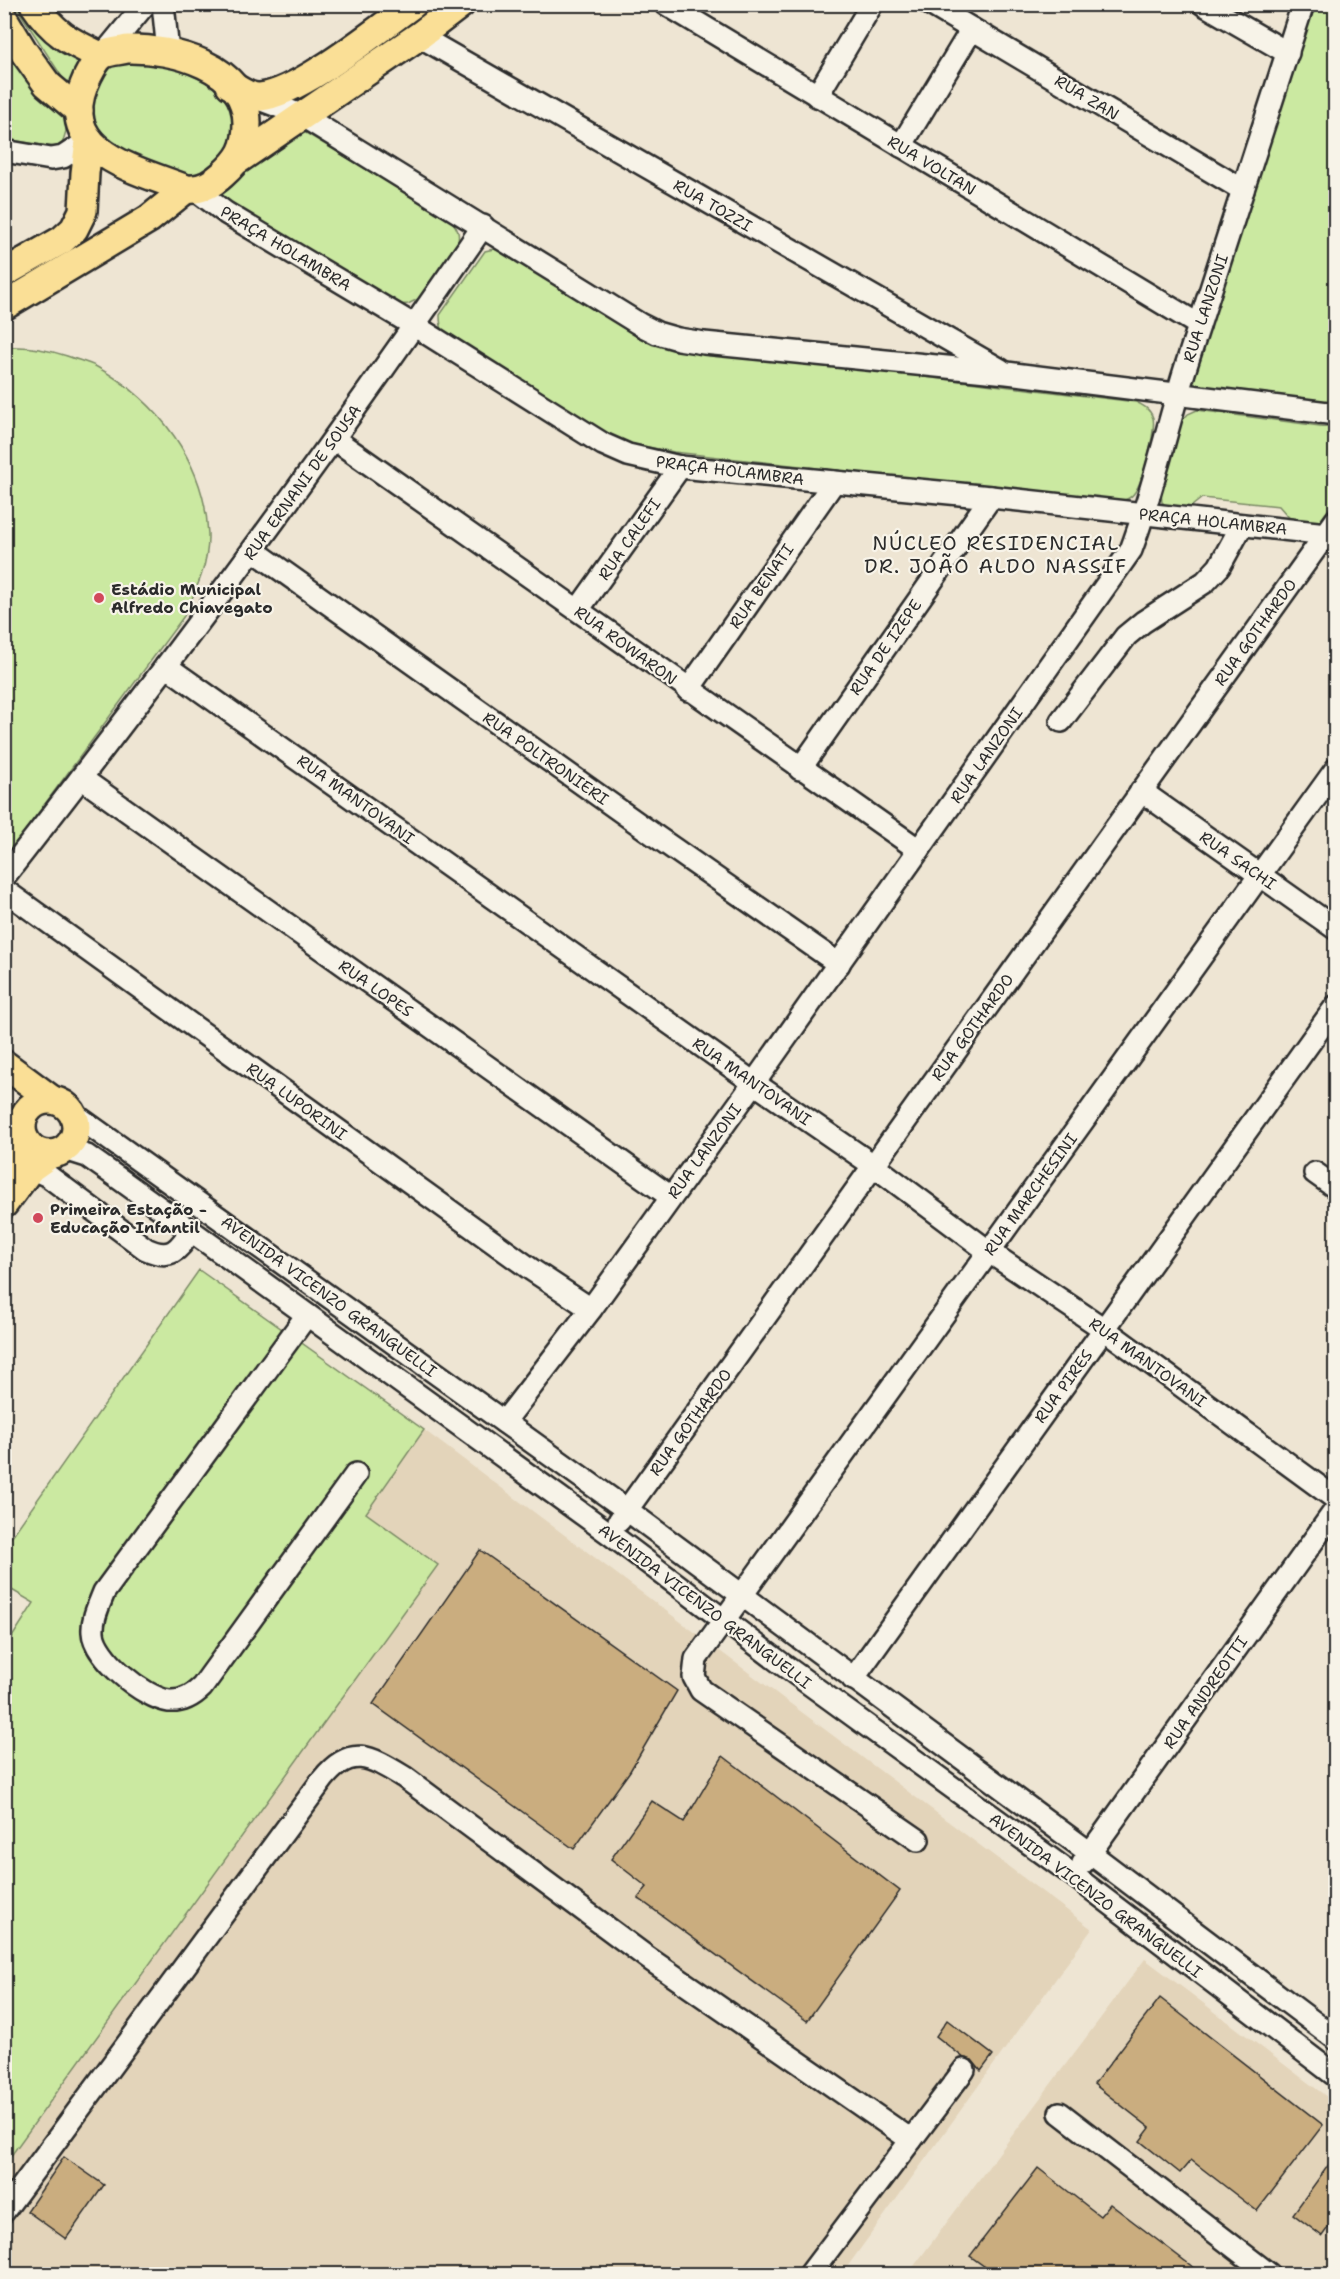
<svg xmlns="http://www.w3.org/2000/svg" width="1340" height="2279" viewBox="0 0 1340 2279" font-family="'Shantell Sans',sans-serif">
	<style>
		.built { fill: #e3d4ba }
		.green { fill: #cbe9a1; stroke: #7b8a66; stroke-width: 1.5 }
		.building { fill: #caad7f; stroke: #2b2b2b; stroke-width: 1.5 }
		.lines { fill: none; stroke-linecap: round; stroke-linejoin: round }
		.minor-casing { stroke: #2b2b2b; stroke-width: 26 }
		.major-casing { stroke: #2b2b2b; stroke-width: 32 }
		.minor { stroke: #f7f3e8; stroke-width: 21 }
		.major { stroke: #fadf96; stroke-width: 27 }
		.poi-dot { fill: #d1495b; stroke: #f7f3e8; stroke-width: 2 }
		.labels { text-anchor: middle; stroke-width: 4.5; stroke-linejoin: round; paint-order: stroke }
		.street-label { font-size: 16px; fill: #2b2b2b; stroke: #f7f3e8 }
		.poi-label { font-size: 16px; font-weight: bold; fill: #2b2b2b; stroke: #f7f3e8; text-anchor: start }
		.quarter-label { font-size: 20px; letter-spacing: 1.5px; fill: #2b2b2b; stroke: #f7f3e8 }
	</style>
	<rect width="100%" height="100%" fill="#eee5d3"/>
	<filter id="ink" filterUnits="userSpaceOnUse"><feTurbulence type="fractalNoise" baseFrequency=".0167" numOctaves="2"/><feDisplacementMap in="SourceGraphic" scale="12" xChannelSelector="R" yChannelSelector="G"/><feConvolveMatrix kernelMatrix="1 2 1 2 8 2 1 2 1" color-interpolation-filters="sRGB"/></filter>
	<g filter="url(#ink)">
		<g class="built">
			<polygon points="424,1430 1092,1929 842,2274 5,2274 5,2164 437,1565 366,1513"/>
			<polygon points="1145,1959 1335,2103 1335,2274 908,2274"/>
		</g>
		<g class="green">
			<polygon points="15,5 23,5 51,46 87,61 71,85 62,77"/>
			<polygon points="1310,5 1335,5 1335,402 1188,385"/>
			<polygon points="5,44 8,44 67,122 66,131 61,148 5,139"/>
			<polygon points="151,58 223,89 238,107 235,144 211,170 192,174 168,172 110,146 94,131 88,94 109,66"/>
			<path d="M298,132L306,133L451,220C459,230 460,235 457,247L418,299L408,304L396,305L226,204L222,195L225,179Z"/>
			<path d="M494,249L506,253L666,346L1136,402C1144,406 1150,409 1153,418C1156,431 1143,480 1135,492C1130,500 1122,501 1114,501L674,452L627,443L610,436L452,341C442,332 440,328 440,315L485,251Z"/>
			<path d="M5,348C25,345 48,350 67,356C77,360 88,362 97,367C158,401 205,462 208,534C209,564 196,590 184,616L16,843L5,852Z"/>
			<polygon points="1197,410 1335,428 1335,500 1320,521 1312,525 1293,522 1279,506 1202,498 1187,510 1169,508 1162,502 1161,493 1180,423 1188,414"/>
			<polygon points="199,1270 424,1430 366,1513 438,1565 5,2164 5,1648 34,1603 5,1586 5,1546"/>
		</g>
		<g class="building">
			<polygon points="480,1550 677,1691 630,1771 574,1849 373,1704"/>
			<polygon points="723,1756 900,1891 807,2021 638,1898 647,1887 611,1859 652,1801 684,1822"/>
			<polygon points="1160,1998 1323,2125 1257,2211 1191,2160 1180,2173 1140,2141 1150,2128 1094,2084"/>
			<polygon points="947,2020 993,2055 981,2071 972,2060 964,2058 936,2036"/>
			<polygon points="1335,2156 1335,2218 1322,2236 1293,2214"/>
			<polygon points="64,2157 104,2185 66,2239 27,2211"/>
			<polygon points="1038,2168 1100,2216 1110,2204 1202,2274 995,2274 970,2256"/>
		</g>
		<g class="lines">
			<g class="minor-casing">
				<g id="minor">
					<polyline points="163,4 168,52"/>
					<polyline points="666,4 1199,325"/>
					<polyline points="930,4 1243,190"/>
					<polyline points="1203,4 1288,53"/>
					<polyline points="419,36 1001,370"/>
					<polyline points="104,54 145,4"/>
					<polyline points="251,96 301,115 641,325 657,333 678,339 704,343 1007,373 1336,414"/>
					<polyline points="817,96 872,4"/>
					<polyline points="901,146 972,29"/>
					<polyline points="4,151 51,159 63,157 89,140"/>
					<polyline points="197,191 226,213 415,326 603,444 628,455 680,467 991,497 1336,535"/>
					<polyline points="334,439 919,850"/>
					<polyline points="253,550 657,837 839,964"/>
					<polyline points="578,610 680,467"/>
					<polyline points="166,666 754,1083 873,1165 988,1251 1104,1329 1336,1499"/>
					<polyline points="688,690 834,482"/>
					<polyline points="1061,721 1126,636 1143,622 1205,582 1219,567 1242,525"/>
					<polyline points="800,769 991,497"/>
					<polyline points="81,778 671,1197"/>
					<polyline points="1141,791 1336,929"/>
					<path d="M4,877C170,665 331,448 483,226"/>
					<polyline points="4,890 532,1270 591,1309"/>
					<polyline points="74,1114 627,1510 1090,1853 1336,2039"/>
					<polyline points="65,1149 87,1156 121,1180 610,1534 782,1664 1073,1875 1336,2076"/>
					<path d="M31,1168L48,1176L146,1249C170,1260 179,1251 191,1230"/>
					<polyline points="1315,1173 1336,1188"/>
					<path d="M307,1315L104,1592C99,1605 92,1618 93,1632C94,1657 144,1698 169,1701C182,1702 193,1696 202,1687L356,1474"/>
					<path d="M504,1422L591,1309L754,1083L1131,550C1154,489 1167,425 1187,363C1225,243 1265,124 1303,4"/>
					<polyline points="619,1521 1336,520"/>
					<polyline points="853,1679 1336,1006"/>
					<polyline points="918,1840 701,1690 694,1677 696,1659 1336,769"/>
					<polyline points="1083,1863 1336,1509"/>
					<polyline points="1060,2113 1269,2274"/>
					<path d="M4,2211L323,1779C351,1744 371,1757 404,1777L648,1958L911,2140"/>
					<polyline points="810,2274 964,2070"/>
				</g>
			</g>
			<g class="major-casing">
				<g id="major">
					<path d="M34,4C53,33 70,42 101,56"/>
					<polyline points="4,19 24,52 47,84 79,111"/>
					<path d="M127,49C172,48 247,66 247,123C247,148 240,159 222,175C211,185 200,191 186,189C139,170 57,154 84,85C87,77 96,58 104,54C111,51 120,51 127,49Z"/>
					<path d="M230,85C240,90 249,98 260,97C300,93 378,29 413,4"/>
					<polyline points="239,159 419,36 461,4"/>
					<polyline points="4,273 62,240 74,229 83,211 85,173 89,140"/>
					<polyline points="4,306 149,219 186,189"/>
					<polyline points="4,1064 51,1099"/>
					<circle cx="49" cy="1127" r="27"/>
					<polyline points="4,1165 24,1138"/>
					<polyline points="4,1204 31,1168 51,1154"/>
				</g>
			</g>
			<use href="#minor" class="minor"/>
			<use href="#major" class="major"/>
		</g>
	</g>
	<g class="poi-dot">
		<circle cx="99" cy="598" r="6"/>
		<circle cx="38" cy="1218" r="6"/>
	</g>
	<g class="labels">
		<g class="street-label">
			<text transform="translate(1087 97) rotate(31)" y="6">RUA ZAN</text>
			<text transform="translate(932 165) rotate(31)" y="6">RUA VOLTAN</text>
			<text transform="translate(713 205) rotate(30)" y="6">RUA TOZZI</text>
			<text transform="translate(286 248) rotate(31)" y="6">PRAÇA HOLAMBRA</text>
			<text transform="translate(1205 308) rotate(-72)" y="6">RUA LANZONI</text>
			<text transform="translate(730 470) rotate(7)" y="6">PRAÇA HOLAMBRA</text>
			<text transform="translate(302 482) rotate(-54)" y="6">RUA ERNANI DE SOUSA</text>
			<text transform="translate(1213 521) rotate(6)" y="6">PRAÇA HOLAMBRA</text>
			<text transform="translate(629 539) rotate(-55)" y="6">RUA CALEFI</text>
			<text transform="translate(761 586) rotate(-55)" y="6">RUA BENATI</text>
			<text transform="translate(1255 632) rotate(-54)" y="6">RUA GOTHARDO</text>
			<text transform="translate(626 645) rotate(36)" y="6">RUA ROWARON</text>
			<text transform="translate(885 647) rotate(-55)" y="6">RUA DE IZEPE</text>
			<text transform="translate(986 755) rotate(-55)" y="6">RUA LANZONI</text>
			<text transform="translate(546 758) rotate(35)" y="6">RUA POLTRONIERI</text>
			<text transform="translate(356 799) rotate(36)" y="6">RUA MANTOVANI</text>
			<text transform="translate(1238 860) rotate(35)" y="6">RUA SACHI</text>
			<text transform="translate(376 988) rotate(35)" y="6">RUA LOPES</text>
			<text transform="translate(972 1027) rotate(-54)" y="6">RUA GOTHARDO</text>
			<text transform="translate(752 1081) rotate(35)" y="6">RUA MANTOVANI</text>
			<text transform="translate(297 1101) rotate(36)" y="6">RUA LUPORINI</text>
			<text transform="translate(704 1151) rotate(-54)" y="6">RUA LANZONI</text>
			<text transform="translate(1030 1194) rotate(-54)" y="6">RUA MARCHESINI</text>
			<text transform="translate(329 1296) rotate(36)" y="6">AVENIDA VICENZO GRANGUELLI</text>
			<text transform="translate(1148 1362) rotate(36)" y="6">RUA MANTOVANI</text>
			<text transform="translate(1063 1386) rotate(-54)" y="6">RUA PIRES</text>
			<text transform="translate(690 1422) rotate(-54)" y="6">RUA GOTHARDO</text>
			<text transform="translate(705 1606) rotate(37)" y="6">AVENIDA VICENZO GRANGUELLI</text>
			<text transform="translate(1205 1692) rotate(-55)" y="6">RUA ANDREOTTI</text>
			<text transform="translate(1096 1895) rotate(37)" y="6">AVENIDA VICENZO GRANGUELLI</text>
		</g>
		<g class="poi-label">
			<text x="111" y="595">Estádio Municipal<tspan x="111" dy="18">Alfredo Chiavegato</tspan></text>
			<text x="50" y="1215">Primeira Estação -<tspan x="50" dy="18">Educação Infantil</tspan></text>
		</g>
		<g class="quarter-label">
			<text x="996" y="550">NÚCLEO RESIDENCIAL<tspan x="996" dy="23">DR. JOÃO ALDO NASSIF</tspan></text>
		</g>
	</g>
	<rect width="1340" height="2279" fill="none" stroke="#f7f3e8" stroke-width="24"/>
	<rect x="12" y="12" width="1316" height="2255" fill="none" stroke="#2b2b2b" stroke-width="2" filter="url(#ink)"/>
</svg>
